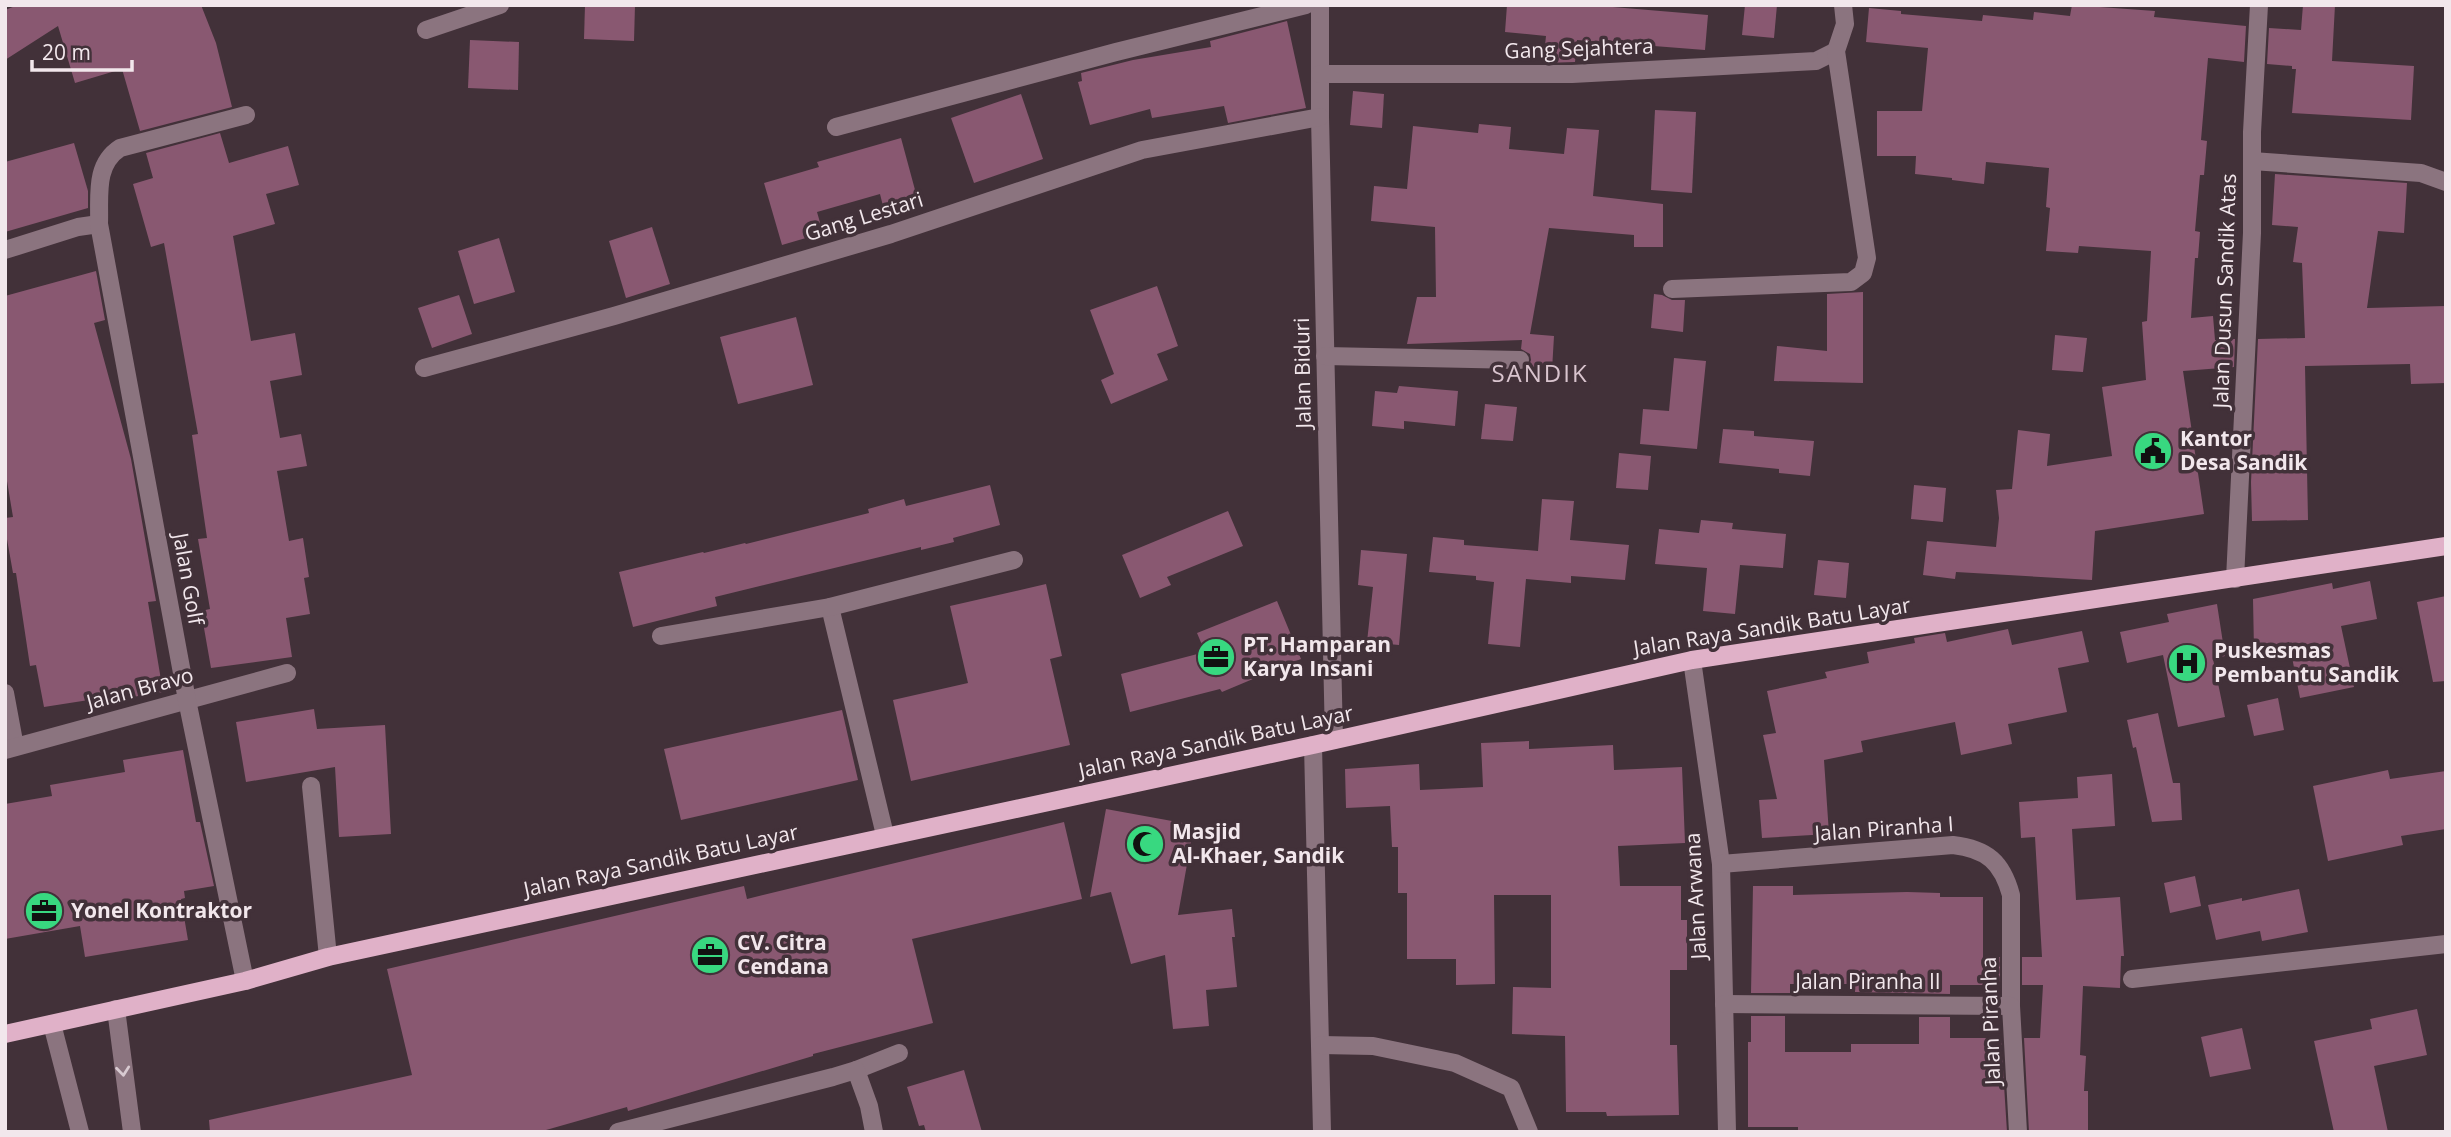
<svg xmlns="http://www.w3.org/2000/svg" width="2451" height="1137" viewBox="0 0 2451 1137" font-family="'Open Sans',sans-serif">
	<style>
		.building { fill: #895871 }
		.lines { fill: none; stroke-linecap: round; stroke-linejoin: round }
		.minor { stroke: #8b747f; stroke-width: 18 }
		.major { stroke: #e0b1c8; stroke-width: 18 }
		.oneway { stroke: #d8cad1 }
		.labels { text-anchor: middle; stroke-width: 7; stroke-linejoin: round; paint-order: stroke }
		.street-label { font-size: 21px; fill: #f2e7ec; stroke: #423139 }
		.poi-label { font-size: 21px; font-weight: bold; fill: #f2e7ec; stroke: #423139; text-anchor: start }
		.quarter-label { font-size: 24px; letter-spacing: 2px; fill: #d9c4ce; stroke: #423139 }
	</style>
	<rect width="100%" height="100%" fill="#423139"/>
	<g class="building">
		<polygon points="18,5 201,5 216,43 232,107 140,131 122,69 75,83 58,26 5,60 5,10"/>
		<polygon points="585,5 635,5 634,41 584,39"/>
		<polygon points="1507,5 1589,5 1708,15 1705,50 1577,40 1575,62 1543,63 1546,36 1505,32"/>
		<polygon points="1745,5 1777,5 1774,38 1742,35"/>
		<polygon points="2072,5 2155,11 2154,17 2246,26 2244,62 2208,58 2201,140 2207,141 2204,175 2200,175 2195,231 2200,232 2198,258 2195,258 2191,318 2213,316 2215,340 2235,339 2234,367 2183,371 2204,514 2095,531 2092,580 1956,572 1955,579 1923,575 1927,541 1996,547 1999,518 1996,490 2012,489 2018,430 2050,434 2047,466 2112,456 2102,387 2146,380 2142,322 2147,321 2151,251 2079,246 2078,253 2046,251 2050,208 2046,207 2049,168 1986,162 1984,184 1952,180 1952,178 1915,174 1916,156 1877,156 1877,111 1922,111 1928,48 1866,42 1869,8 1901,11 1901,14 1982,21 1983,15 2033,20 2034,12 2070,16"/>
		<polygon points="2303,5 2335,5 2332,61 2414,66 2411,120 2292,113 2296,69 2292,69 2292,66 2267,64 2269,28 2301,30"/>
		<polygon points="1287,21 1306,108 1228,123 1224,106 1152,118 1150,109 1090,125 1078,82 1082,81 1081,73 1133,60 1211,47 1210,41"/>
		<polygon points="470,40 519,42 518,90 468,88"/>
		<polygon points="1353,91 1384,94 1382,128 1350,125"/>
		<polygon points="1021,94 1043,159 974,183 951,118"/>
		<polygon points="1655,110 1696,112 1692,193 1651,190"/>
		<polygon points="1479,124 1511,127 1509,149 1564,154 1567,128 1599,130 1593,196 1663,204 1663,247 1634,247 1634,235 1549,228 1530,334 1554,336 1552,370 1528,368 1531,360 1530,354 1521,349 1522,340 1407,344 1417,297 1436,297 1435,227 1371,221 1374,186 1407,189 1413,126 1478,133"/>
		<polygon points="220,133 229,163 288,146 299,185 266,194 275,224 233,236 251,341 295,333 302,375 270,381 280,438 301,434 307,466 277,471 289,541 303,538 309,577 304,578 310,614 286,618 292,657 211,668 201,611 210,609 198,539 207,538 192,435 198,434 164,243 151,247 133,184 153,178 146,153"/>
		<polygon points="901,138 918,201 884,210 880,194 817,212 823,233 782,245 764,183 819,167 817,162"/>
		<polygon points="74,143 88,191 88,208 5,232 5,162"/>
		<polygon points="2275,174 2407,183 2404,233 2378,231 2367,308 2446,306 2446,383 2411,384 2410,364 2305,366 2308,520 2252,521 2251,482 2258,339 2305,338 2302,263 2293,262 2298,227 2272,225"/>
		<polygon points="652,227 670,284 626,298 609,241"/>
		<polygon points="499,238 515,292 474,304 458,251"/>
		<polygon points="96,271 105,320 94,323 131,459 156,601 148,602 163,692 108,701 108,697 44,707 36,665 30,666 16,573 13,573 5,528 5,518 13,517 5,469 5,296"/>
		<polygon points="1157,286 1178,346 1157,354 1168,380 1111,404 1101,380 1114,374 1090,310"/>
		<polygon points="1863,292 1863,383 1774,381 1777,346 1827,351 1827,294"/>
		<polygon points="1654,294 1662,295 1672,300 1685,300 1683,332 1651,328"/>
		<polygon points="459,295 472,334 432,348 418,308"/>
		<polygon points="796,317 813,385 738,404 720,337"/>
		<polygon points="2055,335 2087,338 2083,372 2052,370"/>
		<polygon points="1674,358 1706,361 1697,449 1640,444 1643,409 1669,411"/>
		<polygon points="1399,386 1458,391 1455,426 1404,421 1404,429 1372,426 1375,391 1397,393"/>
		<polygon points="1485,404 1517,407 1513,441 1481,439"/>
		<polygon points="1723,429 1754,431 1754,436 1814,441 1810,476 1779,473 1779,469 1719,463"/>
		<polygon points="1619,453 1651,456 1648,490 1616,488"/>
		<polygon points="990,485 1000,525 953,538 954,542 921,550 921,547 715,597 717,606 633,627 619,572 703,552 704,553 745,543 746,544 869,513 868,509 904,499 906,506"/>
		<polygon points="1914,485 1946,488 1943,522 1911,519"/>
		<polygon points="1542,499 1574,501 1570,540 1629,545 1625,580 1571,576 1571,583 1526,579 1520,647 1488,644 1494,582 1476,580 1476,576 1429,572 1433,537 1464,540 1464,545 1538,551"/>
		<polygon points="1228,511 1243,546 1167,577 1171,585 1140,598 1122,555"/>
		<polygon points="1701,520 1733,523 1732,529 1786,534 1783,568 1740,565 1735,614 1703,611 1707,568 1655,564 1659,529 1699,533"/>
		<polygon points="1361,550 1407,554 1399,645 1367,642 1373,587 1358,585"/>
		<polygon points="1818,560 1849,563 1846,598 1814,595"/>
		<polygon points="2370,581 2377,619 2341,626 2354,687 2300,698 2289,642 2254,650 2253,599 2332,583 2333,589"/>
		<polygon points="1046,584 1062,656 1050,659 1070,745 911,781 893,700 968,683 950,606"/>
		<polygon points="2446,596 2446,681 2433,682 2417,602"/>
		<polygon points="1277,601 1301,659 1222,692 1220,689 1130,712 1121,674 1205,652 1197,633"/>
		<polygon points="2217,604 2225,656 2213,659 2225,717 2178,727 2163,655 2127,663 2120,632 2169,622 2167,614"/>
		<polygon points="2008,629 2012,645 2082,631 2089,662 2058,668 2067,712 2008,724 2012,744 1961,755 1955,722 1861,741 1863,752 1824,760 1829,834 1762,838 1759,800 1777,799 1763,735 1776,733 1767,691 1827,678 1825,672 1869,663 1867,652 1915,643 1914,638 1945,633 1947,642"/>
		<polygon points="2278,698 2284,730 2254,736 2247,705"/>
		<polygon points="314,709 317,729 385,725 391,834 339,837 335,767 246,782 236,722"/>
		<polygon points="842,710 858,780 681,820 664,749"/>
		<polygon points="2158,713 2173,783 2180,783 2182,820 2152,822 2136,747 2133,748 2127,720"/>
		<polygon points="1529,741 1529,749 1613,745 1614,770 1682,767 1685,843 1618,846 1620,886 1681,886 1681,920 1687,920 1687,970 1670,970 1670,1045 1677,1045 1679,1115 1607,1116 1606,1112 1566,1112 1565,1036 1512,1034 1513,987 1551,988 1551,895 1494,895 1495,984 1456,985 1456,959 1407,959 1407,893 1398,893 1398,847 1392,847 1390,806 1346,808 1345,769 1419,764 1420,790 1483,787 1481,743"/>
		<polygon points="183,750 196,822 200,822 214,886 184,891 185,898 181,899 188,940 85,957 80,926 5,939 5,804 52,796 50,785 125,772 123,760"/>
		<polygon points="2388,770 2390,779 2446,771 2446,829 2401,836 2403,845 2328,861 2313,786"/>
		<polygon points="2112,774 2115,826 2072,829 2076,900 2120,897 2124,956 2121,956 2120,988 2083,986 2080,1055 2086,1056 2084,1091 2088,1091 2088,1132 2029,1132 2024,1038 2040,1038 2043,985 2022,985 2022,957 2042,957 2035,837 2021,838 2019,802 2078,798 2077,777"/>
		<polygon points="1106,809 1194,825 1178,915 1232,909 1235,937 1232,937 1237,987 1206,990 1209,1026 1173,1029 1165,955 1131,964 1111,892 1090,897"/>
		<polygon points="1064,822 1082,899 912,939 933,1023 813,1054 813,1056 628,1111 627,1107 539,1132 210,1132 209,1120 412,1075 387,969 744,886 747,899"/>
		<polygon points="2195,876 2201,906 2170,913 2164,883"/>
		<polygon points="1753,886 1793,886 1793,895 1907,892 1940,893 1940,897 1983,897 1983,957 2000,957 2000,985 1950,985 1950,994 1855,992 1855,984 1790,984 1790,993 1751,993"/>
		<polygon points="2299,889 2308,932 2262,941 2260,931 2216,940 2208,905 2242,898 2242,901"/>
		<polygon points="2417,1009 2427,1055 2374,1066 2388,1132 2334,1132 2314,1041 2372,1029 2370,1019"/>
		<polygon points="1751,1016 1785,1016 1785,1052 1851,1052 1851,1044 1919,1044 1919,1017 1950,1017 1950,1038 2001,1038 2007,1132 1798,1132 1798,1127 1748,1127 1748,1042 1751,1042"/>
		<polygon points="2242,1028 2251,1069 2210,1077 2201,1037"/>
		<polygon points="964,1070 982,1132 926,1132 924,1125 919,1126 907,1087"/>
	</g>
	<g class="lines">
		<g class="minor">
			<polyline points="1320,5 1320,117 1334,740"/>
			<polyline points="426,30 500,5"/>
			<polyline points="1320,74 1572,74 1816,61 1836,51"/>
			<polyline points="836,127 1116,52 1306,5"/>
			<polyline points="2252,161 2421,173 2446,182"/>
			<polyline points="5,250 78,227 99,224"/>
			<polyline points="1672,289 1851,282 1863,273 1867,258 1836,51 1845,24 1843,5"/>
			<polyline points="1325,356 1520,360"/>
			<polyline points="424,368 614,316 891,234 1142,150 1320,117"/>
			<polyline points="2235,579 2252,233 2252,132 2259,5"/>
			<polyline points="830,607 885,835"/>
			<polyline points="661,636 830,607 1014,560"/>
			<polyline points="1692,660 1721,864 1727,1132"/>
			<polyline points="5,693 15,747"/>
			<polyline points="1313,745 1322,1132"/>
			<polyline points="5,750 287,673"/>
			<polyline points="311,786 328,957"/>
			<path d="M1721,864L1953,845C1987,849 2002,862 2011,895V1006L2018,1132"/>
			<polyline points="2132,979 2446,944"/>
			<path d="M245,981L187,700L99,224C100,196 94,165 120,148L246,115"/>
			<polyline points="1724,1004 2011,1006"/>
			<polyline points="116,1009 132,1132"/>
			<polyline points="52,1024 80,1132"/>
			<polyline points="1321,1045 1373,1046 1455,1063 1511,1088 1529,1132"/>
			<polyline points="856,1070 899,1053"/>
			<polyline points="618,1132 833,1077 856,1070 869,1106 874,1132"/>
		</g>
		<polyline class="major" points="5,1034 245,981 328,957 1313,745 1692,660 2446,546"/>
	</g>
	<defs><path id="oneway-chevron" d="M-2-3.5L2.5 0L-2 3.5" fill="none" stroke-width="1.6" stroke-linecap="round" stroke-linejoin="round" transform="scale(1.75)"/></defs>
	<use class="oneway" href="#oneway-chevron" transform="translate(123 1071) rotate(84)"/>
	<defs>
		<g id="civic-disc" transform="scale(2.0125)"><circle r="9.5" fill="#38d880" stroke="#423139"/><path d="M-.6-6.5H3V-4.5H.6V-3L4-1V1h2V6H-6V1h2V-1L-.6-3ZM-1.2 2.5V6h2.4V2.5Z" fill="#111"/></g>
		<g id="office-disc" transform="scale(2.0125)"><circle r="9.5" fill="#38d880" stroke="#423139"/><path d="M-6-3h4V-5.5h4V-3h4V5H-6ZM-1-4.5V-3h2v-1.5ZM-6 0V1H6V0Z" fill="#111"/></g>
		<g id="hospital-disc" transform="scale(2.0125)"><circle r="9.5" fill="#38d880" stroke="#423139"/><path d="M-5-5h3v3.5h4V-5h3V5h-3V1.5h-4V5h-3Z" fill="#111"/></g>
		<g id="mosque-disc" transform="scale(2.0125)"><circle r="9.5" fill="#38d880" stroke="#423139"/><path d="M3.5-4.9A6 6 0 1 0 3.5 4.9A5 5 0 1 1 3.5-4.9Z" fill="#111"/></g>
	</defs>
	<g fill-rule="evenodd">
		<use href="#civic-disc" x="2153" y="451"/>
		<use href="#office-disc" x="1216" y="657"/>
		<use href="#hospital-disc" x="2187" y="663"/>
		<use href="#mosque-disc" x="1145" y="844"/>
		<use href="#office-disc" x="44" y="911"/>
		<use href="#office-disc" x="710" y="955"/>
	</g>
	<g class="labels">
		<g class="street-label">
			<text transform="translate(1579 49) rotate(-2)" y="7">Gang Sejahtera</text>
			<text transform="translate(864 217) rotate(-17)" y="7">Gang Lestari</text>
			<text transform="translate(2225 291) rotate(-88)" y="7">Jalan Dusun Sandik Atas</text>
			<text transform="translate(1303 373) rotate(-91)" y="7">Jalan Biduri</text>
			<text transform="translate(188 579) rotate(80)" y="7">Jalan Golf</text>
			<text transform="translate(1772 627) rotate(-9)" y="7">Jalan Raya Sandik Batu Layar</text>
			<text transform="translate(140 689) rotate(-15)" y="7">Jalan Bravo</text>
			<text transform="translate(1216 742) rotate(-12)" y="7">Jalan Raya Sandik Batu Layar</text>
			<text transform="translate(1884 829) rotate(-4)" y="7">Jalan Piranha I</text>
			<text transform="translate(661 861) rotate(-12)" y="7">Jalan Raya Sandik Batu Layar</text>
			<text transform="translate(1696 896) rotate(-93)" y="7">Jalan Arwana</text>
			<text x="1868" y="989">Jalan Piranha II</text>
			<text transform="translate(1991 1021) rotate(-92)" y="7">Jalan Piranha</text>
		</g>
		<g class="poi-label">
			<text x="2180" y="446">Kantor<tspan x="2180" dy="24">Desa Sandik</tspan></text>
			<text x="1243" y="652">PT. Hamparan<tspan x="1243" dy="24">Karya Insani</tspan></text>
			<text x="2214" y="658">Puskesmas<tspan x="2214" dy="24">Pembantu Sandik</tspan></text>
			<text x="1172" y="839">Masjid<tspan x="1172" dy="24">Al-Khaer, Sandik</tspan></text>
			<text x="71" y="918">Yonel Kontraktor</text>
			<text x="737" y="950">CV. Citra<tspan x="737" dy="24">Cendana</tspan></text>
		</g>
		<g class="quarter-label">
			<text x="1540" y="382">SANDIK</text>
		</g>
	</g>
	<rect width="2451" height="1137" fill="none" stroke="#f2e7ec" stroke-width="14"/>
	<path d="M32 60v10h100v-10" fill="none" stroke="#f2e7ec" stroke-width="3.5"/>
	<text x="42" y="60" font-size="21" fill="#f2e7ec" stroke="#423139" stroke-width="5" paint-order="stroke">20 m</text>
</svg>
